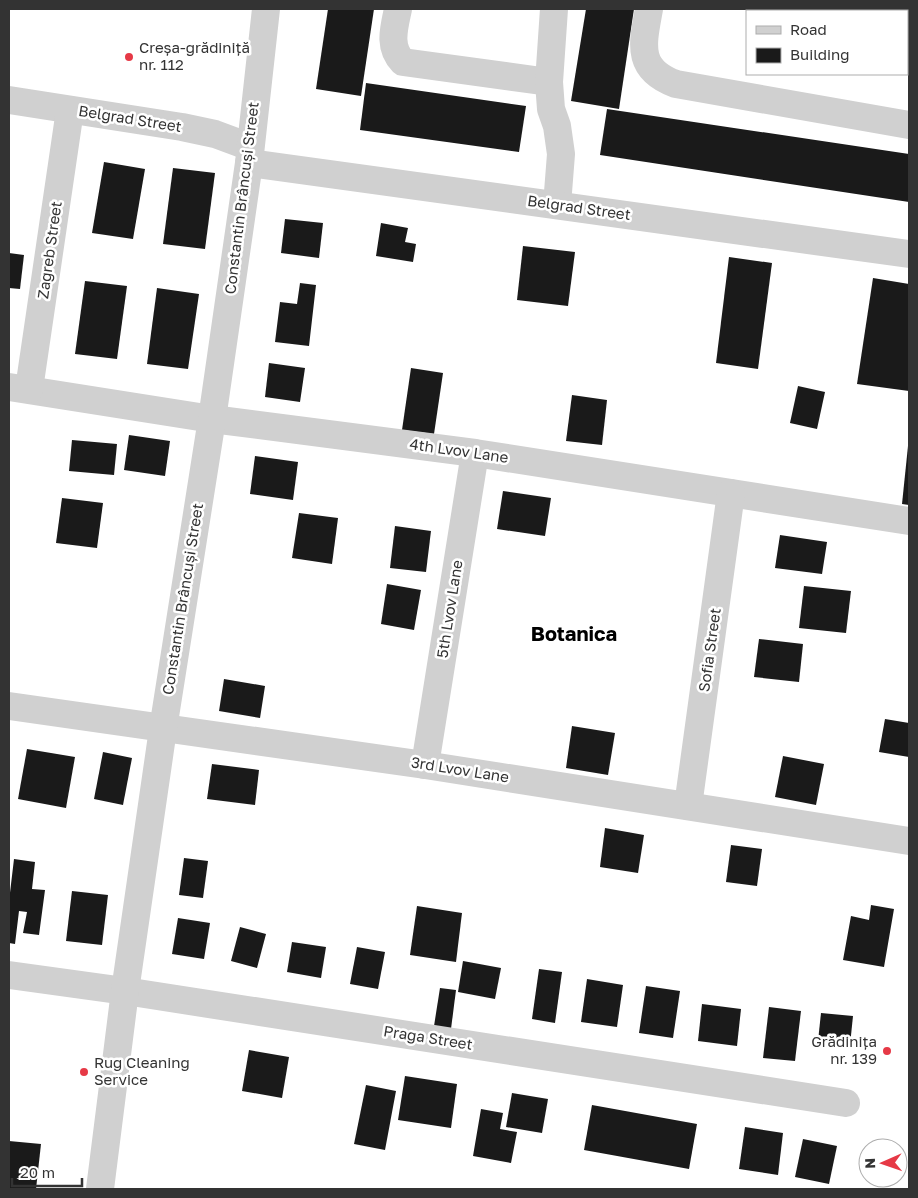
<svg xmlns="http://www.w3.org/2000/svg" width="918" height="1198" viewBox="0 0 918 1198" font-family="'Golos Text',sans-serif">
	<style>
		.building { fill: #1a1a1a }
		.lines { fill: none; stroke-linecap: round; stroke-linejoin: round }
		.minor { stroke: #d0d0d0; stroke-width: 28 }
		.poi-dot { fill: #e63946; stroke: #fff; stroke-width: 2 }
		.labels { text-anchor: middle; stroke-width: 5; stroke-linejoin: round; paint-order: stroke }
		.poi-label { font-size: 15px; fill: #333; stroke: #fff; text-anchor: start }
		.street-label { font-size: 15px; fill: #333; stroke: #fff }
		.district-label { font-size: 20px; font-weight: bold; fill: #000; stroke: #fff }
	</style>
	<rect width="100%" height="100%" fill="#fff"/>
	<g class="building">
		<polygon points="328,9 374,9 361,96 316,89"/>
		<polygon points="586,9 634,9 619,109 571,101"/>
		<polygon points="366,83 526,106 519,152 360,130"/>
		<polygon points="607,109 909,154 909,202 600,155"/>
		<polygon points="104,162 145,169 133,239 92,233"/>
		<polygon points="173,168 215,173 205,249 163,244"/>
		<polygon points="285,219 323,223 319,258 281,253"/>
		<polygon points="381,223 408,228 405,242 416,244 413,262 376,256"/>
		<polygon points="523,246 575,252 568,306 517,300"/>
		<polygon points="9,253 24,255 20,289 9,288"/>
		<polygon points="729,257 772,263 758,369 716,363"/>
		<polygon points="873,278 909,284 909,391 857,384"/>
		<polygon points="85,281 127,286 117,359 75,354"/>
		<polygon points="300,283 316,285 309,346 275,342 280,302 297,304"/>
		<polygon points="157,288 199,294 188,369 147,364"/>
		<polygon points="269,363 305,368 300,402 265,397"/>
		<polygon points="411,368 443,373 434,434 402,430"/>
		<polygon points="798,386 825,392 817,429 790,423"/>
		<polygon points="572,395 607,400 602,445 566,441"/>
		<polygon points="129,435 170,441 165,476 124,470"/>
		<polygon points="72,440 117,444 114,475 69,471"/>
		<polygon points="908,446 909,447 909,505 902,504"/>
		<polygon points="255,456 298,462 293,500 250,494"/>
		<polygon points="503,491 551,498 545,536 497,529"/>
		<polygon points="62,498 103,503 97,548 56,543"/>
		<polygon points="299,513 338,518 332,564 292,558"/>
		<polygon points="395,526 431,531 426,572 390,568"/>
		<polygon points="780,535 827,542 822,574 775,568"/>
		<polygon points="387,584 421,590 414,630 381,624"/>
		<polygon points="804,586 851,591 846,633 799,628"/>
		<polygon points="759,639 803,644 799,682 754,677"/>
		<polygon points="224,679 265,686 260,718 219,711"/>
		<polygon points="885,719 909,723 909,757 879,752"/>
		<polygon points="572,726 615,733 608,775 566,768"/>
		<polygon points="27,749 75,757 66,808 18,799"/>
		<polygon points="103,752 132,758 123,805 94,799"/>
		<polygon points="783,756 824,764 816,805 775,797"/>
		<polygon points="212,764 259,770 255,805 207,799"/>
		<polygon points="605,828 644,835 638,873 600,867"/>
		<polygon points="731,845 762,849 757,886 726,882"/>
		<polygon points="184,858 208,861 203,898 179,895"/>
		<polygon points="14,859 35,862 32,889 45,890 39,935 23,933 27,912 19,911 15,944 9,943 9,901"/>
		<polygon points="72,891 108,895 102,945 66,941"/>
		<polygon points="871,905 894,909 884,967 843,960 851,916 869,920"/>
		<polygon points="417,906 462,913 456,962 410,955"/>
		<polygon points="178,918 210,923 204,959 172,954"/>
		<polygon points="240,927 266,934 257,968 231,961"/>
		<polygon points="292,942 326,947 321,978 287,972"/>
		<polygon points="357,947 385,952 378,989 350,984"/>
		<polygon points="463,961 501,968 495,999 458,992"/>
		<polygon points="539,969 562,972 555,1023 532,1019"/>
		<polygon points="587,979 623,985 617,1027 581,1022"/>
		<polygon points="646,986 680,991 673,1038 639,1033"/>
		<polygon points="440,988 456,990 451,1029 434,1026"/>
		<polygon points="702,1004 741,1009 737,1046 698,1041"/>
		<polygon points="769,1007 801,1011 795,1061 763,1058"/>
		<polygon points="821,1013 853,1016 850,1045 818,1041"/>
		<polygon points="249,1050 289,1057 282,1098 242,1091"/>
		<polygon points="405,1076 457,1084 451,1128 398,1120"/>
		<polygon points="366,1085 396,1091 385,1150 354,1144"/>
		<polygon points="512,1093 548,1099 542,1133 506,1127"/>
		<polygon points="592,1105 697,1124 689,1169 584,1150"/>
		<polygon points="481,1109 503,1113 500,1129 517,1132 511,1163 473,1156"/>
		<polygon points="745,1127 783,1133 778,1175 739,1169"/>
		<polygon points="803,1139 837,1146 829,1184 795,1177"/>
		<polygon points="9,1141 41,1144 36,1189 9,1189"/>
	</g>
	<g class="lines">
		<g class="minor">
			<path d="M398,9C394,28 388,47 403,62L549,82"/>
			<polyline points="554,9 549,82 551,109 557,126 561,154 557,205"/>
			<path d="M649,9C643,43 635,69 676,84L909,125"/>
			<polyline points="905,9 909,13"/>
			<polyline points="9,100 182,127 215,134 250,147"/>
			<polyline points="249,163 909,254"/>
			<polyline points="9,387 212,419 475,453 909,521"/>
			<polyline points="29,389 70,110"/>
			<polyline points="9,706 425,765 909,841"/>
			<polyline points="425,765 475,453"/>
			<polyline points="688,806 731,493"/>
			<polyline points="9,975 125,991 846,1103"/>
			<polyline points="100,1189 125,991 163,729 212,419 249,163 266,9"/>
		</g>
	</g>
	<g class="poi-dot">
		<circle cx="129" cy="57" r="5"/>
		<circle cx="887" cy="1051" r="5"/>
		<circle cx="84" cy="1072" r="5"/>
	</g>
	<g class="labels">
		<g class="poi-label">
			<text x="139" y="53">Creșa-grădiniță<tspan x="139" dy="17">nr. 112</tspan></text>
			<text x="877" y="1047" text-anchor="end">Grădinița<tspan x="877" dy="17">nr. 139</tspan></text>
			<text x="94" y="1068">Rug Cleaning<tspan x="94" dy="17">Service</tspan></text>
		</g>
		<g class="street-label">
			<text transform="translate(130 119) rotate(9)" y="5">Belgrad Street</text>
			<text transform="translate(242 198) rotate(-83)" y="5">Constantin Brâncuși Street</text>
			<text transform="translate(579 208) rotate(8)" y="5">Belgrad Street</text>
			<text transform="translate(50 250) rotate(-82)" y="5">Zagreb Street</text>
			<text transform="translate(459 451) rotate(8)" y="5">4th Lvov Lane</text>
			<text transform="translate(183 599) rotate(-81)" y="5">Constantin Brâncuși Street</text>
			<text transform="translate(450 609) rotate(-81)" y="5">5th Lvov Lane</text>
			<text transform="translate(710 650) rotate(-82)" y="5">Sofia Street</text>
			<text transform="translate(460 770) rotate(9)" y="5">3rd Lvov Lane</text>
			<text transform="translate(428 1038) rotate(9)" y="5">Praga Street</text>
		</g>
		<g class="district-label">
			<text x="574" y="641">Botanica</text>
		</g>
	</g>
	<rect width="918" height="1198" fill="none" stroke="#333333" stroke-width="20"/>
	<rect x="746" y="10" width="162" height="65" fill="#ffffff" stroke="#adadad"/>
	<rect x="756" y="26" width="25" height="8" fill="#d0d0d0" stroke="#adadad"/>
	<text x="790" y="35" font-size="15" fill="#333333">Road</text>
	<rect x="756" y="48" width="25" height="15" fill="#1a1a1a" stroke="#adadad"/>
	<text x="790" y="60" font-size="15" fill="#333333">Building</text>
	<g transform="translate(883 1163) rotate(268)"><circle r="24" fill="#ffffff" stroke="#adadad"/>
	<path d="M0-4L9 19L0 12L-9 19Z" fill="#e63946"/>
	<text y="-8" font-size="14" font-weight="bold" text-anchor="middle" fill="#333333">N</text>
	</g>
	<path d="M12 1178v8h70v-8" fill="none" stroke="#333333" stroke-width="2.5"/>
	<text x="20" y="1178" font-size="15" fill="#333333" stroke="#ffffff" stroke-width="4" paint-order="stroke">20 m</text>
</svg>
